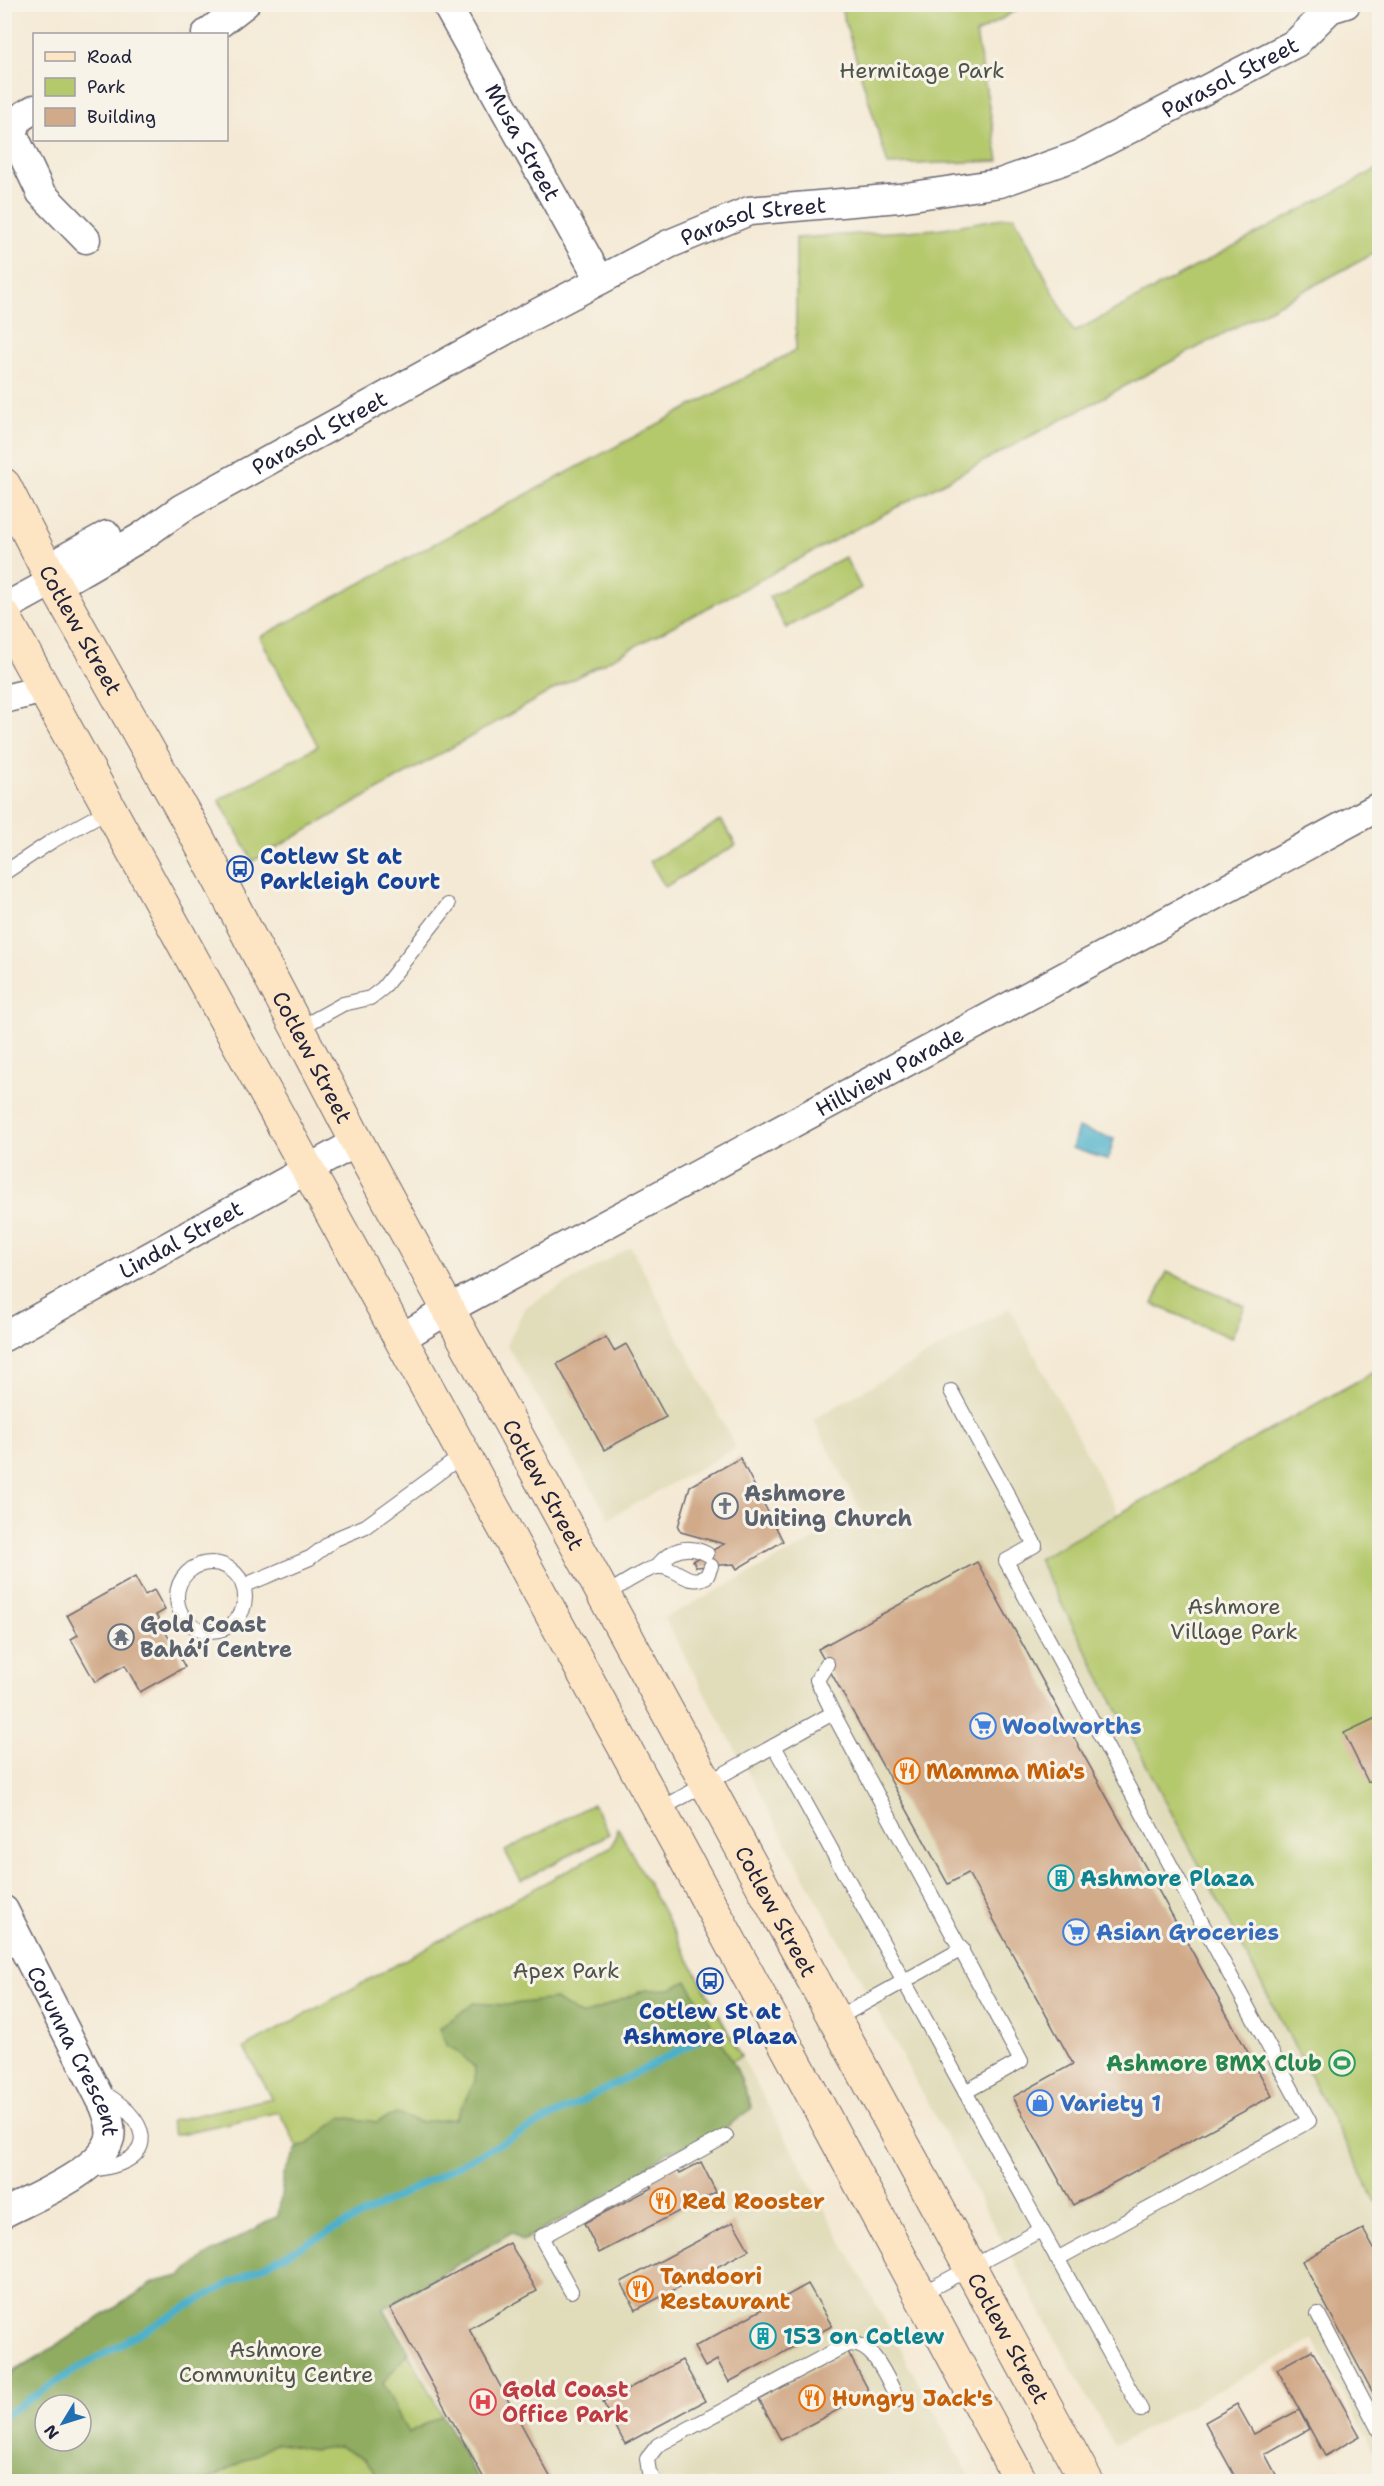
<svg xmlns="http://www.w3.org/2000/svg" width="1384" height="2486" viewBox="0 0 1384 2486" font-family="'Shantell Sans',sans-serif">
	<style>
		.built { fill: #e1dcba }
		.green { fill: #b4c86c; stroke: #6b7554; stroke-width: 1.5; fill-rule: evenodd }
		.forest { fill: #8fac60; stroke: #58674e; stroke-width: 1.5; fill-rule: evenodd }
		.water { fill: #4bb0ca; stroke: #366982; stroke-width: 1.5 }
		.lines { fill: none; stroke-linecap: round; stroke-linejoin: round }
		.stream { stroke: #4bb0ca; stroke-width: 7 }
		.building { fill: #d1aa8a }
		.service-casing { stroke: #6c6871; stroke-width: 16 }
		.minor-casing { stroke: #6c6871; stroke-width: 31 }
		.secondary-casing { stroke: #6c6871; stroke-width: 35 }
		.service { stroke: #fff; stroke-width: 14 }
		.minor { stroke: #fff; stroke-width: 28 }
		.secondary { stroke: #fde5c4; stroke-width: 33 }
		.labels { text-anchor: middle; stroke-width: 6; stroke-linejoin: round; paint-order: stroke }
		.park-label { font-size: 22px; fill: #4e544a; stroke: #f7f3e8 }
		.street-label { font-size: 22px; fill: #22223b; stroke: #f7f3e8 }
		.transit-label { font-size: 22px; font-weight: bold; fill: #164399; stroke: #f7f3e8; text-anchor: start }
		.worship-label { font-size: 22px; font-weight: bold; fill: #5b616d; stroke: #f7f3e8; text-anchor: start }
		.shop-label { font-size: 22px; font-weight: bold; fill: #366cbe; stroke: #f7f3e8; text-anchor: start }
		.food-label { font-size: 22px; font-weight: bold; fill: #c56008; stroke: #f7f3e8; text-anchor: start }
		.culture-label { font-size: 22px; font-weight: bold; fill: #0d838f; stroke: #f7f3e8; text-anchor: start }
		.leisure-label { font-size: 22px; font-weight: bold; fill: #27864d; stroke: #f7f3e8; text-anchor: end }
		.health-label { font-size: 22px; font-weight: bold; fill: #be3a42; stroke: #f7f3e8; text-anchor: start }
	</style>
	<rect width="100%" height="100%" fill="#f7f3e8"/>
	<filter id="ink" filterUnits="userSpaceOnUse"><feTurbulence type="fractalNoise" baseFrequency=".0167" numOctaves="2"/><feDisplacementMap in="SourceGraphic" scale="12" xChannelSelector="R" yChannelSelector="G"/><feConvolveMatrix kernelMatrix="1 2 1 2 8 2 1 2 1" color-interpolation-filters="sRGB"/></filter>
	<filter id="wash" filterUnits="userSpaceOnUse"><feTurbulence type="fractalNoise" baseFrequency=".008" numOctaves="4" result="noise"/><feDisplacementMap in="SourceGraphic" scale="24" xChannelSelector="R" yChannelSelector="G"/><feGaussianBlur stdDeviation="1.35" result="paint"/><feColorMatrix in="noise" values="0 0 0 0 0 0 0 0 0 0 0 0 0 0 0 0 0 1.4 0 .05"/><feComposite in="paint" operator="in"/></filter>
	<g filter="url(#wash)">
		<rect width="100%" height="100%" fill="#f4e9d4"/>
		<g class="built">
			<polygon points="631,1247 736,1448 609,1518 507,1345 525,1307"/>
			<polygon points="1010,1308 1119,1515 1038,1560 1379,2207 1379,2461 1313,2340 1114,2446 664,1618 863,1515 813,1419"/>
			<polygon points="741,2056 972,2481 478,2481 359,2265"/>
		</g>
		<g class="green">
			<polygon points="840,5 1025,5 976,34 999,161 888,165"/>
			<polygon points="1379,168 1379,251 549,692 253,861 219,800 318,746 260,637 796,350 796,238 938,229 1014,216 1074,332"/>
			<polygon points="845,557 861,588 786,628 769,597"/>
			<polygon points="721,820 736,845 665,887 650,861"/>
			<polygon points="1167,1272 1245,1306 1231,1338 1153,1304"/>
			<polygon points="1379,1369 1379,2207 1038,1559"/>
			<polygon points="593,1804 609,1834 521,1881 505,1851"/>
			<path d="M618,1828L741,2056L359,2264L478,2481L5,2482V2375L326,2199L279,2112L174,2135L170,2121L272,2098L244,2048L612,1846ZM45,2405H81V2441H45Z"/>
		</g>
		<path class="forest" d="M687,1981L737,2070L752,2108L703,2144L668,2151L620,2187L522,2241L512,2232L383,2309L409,2351L383,2383L408,2433L442,2415L479,2481H381L365,2460L339,2446L312,2450L276,2443L206,2481H5L4,2379L155,2282L181,2276L204,2257L278,2216L284,2174L297,2148L306,2145L342,2117L376,2122L396,2114L419,2122L455,2119L475,2081V2068L459,2052L446,2045L440,2028L474,2003L505,2005L555,1999L582,2016L645,1990L671,1989ZM45,2405H81V2441H45Z"/>
		<polygon class="water" points="1078,1128 1114,1139 1108,1160 1072,1148"/>
		<g class="lines">
			<polyline class="stream" points="4,2416 75,2370 206,2296 717,2031"/>
		</g>
		<g id="blocks">
			<g class="building">
				<polygon points="606,1337 614,1351 626,1344 666,1417 604,1450 557,1364"/>
				<polygon points="740,1458 783,1541 737,1569 734,1564 696,1567 693,1561 724,1544 681,1532 678,1527 690,1486"/>
				<polygon points="977,1562 1272,2096 1073,2205 1013,2097 1073,2064 968,1873 948,1884 818,1649"/>
				<polygon points="135,1577 145,1595 154,1590 165,1610 156,1615 185,1667 140,1692 125,1665 95,1682 71,1639 78,1635 67,1615"/>
				<polygon points="1380,1716 1380,1776 1368,1782 1344,1733"/>
				<polygon points="672,2159 680,2173 701,2162 716,2192 599,2253 584,2223 652,2188 644,2173"/>
				<polygon points="733,2222 749,2250 636,2310 621,2282"/>
				<polygon points="1363,2229 1380,2260 1380,2406 1302,2261"/>
				<polygon points="510,2243 537,2291 469,2329 553,2482 486,2482 390,2308"/>
				<polygon points="808,2284 832,2326 729,2382 717,2360 705,2367 694,2347"/>
				<polygon points="1312,2350 1360,2436 1325,2456 1277,2369"/>
				<polygon points="848,2352 870,2393 781,2440 759,2399"/>
				<polygon points="682,2360 705,2401 625,2444 603,2402"/>
				<polygon points="1237,2404 1254,2434 1299,2410 1309,2429 1265,2454 1280,2482 1238,2482 1205,2422"/>
			</g>
		</g>
	</g>
	<g filter="url(#ink)">
		<use href="#blocks" fill-opacity="0" stroke="#6c6871" stroke-width="1.5"/>
		<g class="lines">
			<g class="service-casing">
				<g id="service">
					<polyline points="4,873 52,841 110,809"/>
					<polyline points="298,1029 343,1004 370,998 383,988 448,905"/>
					<polyline points="951,1391 1035,1545 1006,1561 1309,2121 1057,2259"/>
					<circle cx="211" cy="1597" r="34"/>
					<path d="M657,1566C670,1550 687,1543 707,1554"/>
					<polyline points="243,1586 310,1558 335,1539 366,1526 463,1455"/>
					<path d="M605,1595C617,1588 647,1567 659,1567C678,1566 687,1588 707,1576L711,1566"/>
					<polyline points="827,1664 817,1680 833,1713 1021,2061 965,2092"/>
					<polyline points="774,1746 1141,2410"/>
					<polyline points="659,1810 833,1713"/>
					<polyline points="836,2019 962,1949"/>
					<path d="M89,2170C155,2165 158,2126 104,2093"/>
					<polyline points="571,2291 541,2237 726,2136"/>
					<polyline points="919,2295 1041,2230"/>
					<polyline points="1318,2314 1380,2432"/>
					<path d="M655,2482L649,2472L647,2459L658,2445L846,2345C873,2338 888,2381 898,2400"/>
				</g>
			</g>
			<g class="minor-casing">
				<g id="minor">
					<path id="s1" d="M446,4L600,280"/>
					<polyline points="206,34 245,4"/>
					<polyline points="34,109 18,119 13,134 41,193 86,239"/>
					<polyline points="53,581 63,559 107,535"/>
					<path id="s2" d="M4,608L53,581L72,577L141,537L182,508L526,319L669,244L749,211L899,198L1000,183L1079,155L1296,43L1330,9L1346,4"/>
					<polyline points="4,699 45,689"/>
					<path id="s3" d="M4,1337L357,1142"/>
					<path id="s4" d="M400,1339L449,1309L1380,806"/>
					<path id="s5" d="M4,1910L104,2106C108,2116 112,2127 110,2138C101,2171 33,2198 4,2213"/>
				</g>
			</g>
			<g class="secondary-casing">
				<g id="secondary">
					<path id="s6" d="M4,485L53,581L195,833L357,1142L1087,2482"/>
					<polyline points="4,616 677,1843 1021,2482"/>
				</g>
			</g>
			<use href="#service" class="service"/>
			<use href="#minor" class="minor"/>
			<use href="#secondary" class="secondary"/>
		</g>
	</g>
	<defs>
		<g id="bus-ring" transform="scale(1.35)"><circle r="9.5" fill="#f7f3e8" stroke="#1a4fb4" stroke-width="1.5"/><path d="M-5-6H5V4H4V6H2V4H-2V6H-4V4H-5ZM-3.5-4V0h7V-4ZM-3.5 1.2v1.5H-2V1.2ZM2 1.2v1.5H3.5V1.2Z" fill="#1a4fb4"/></g>
		<g id="church-ring" transform="scale(1.35)"><circle r="9.5" fill="#f7f3e8" stroke="#6b7280" stroke-width="1.5"/><path d="M-1.2-6h2.4v3.5h3.3v2.4h-3.3V6h-2.4V-.1h-3.3v-2.4h3.3Z" fill="#6b7280"/></g>
		<g id="temple-ring" transform="scale(1.35)"><circle r="9.5" fill="#f7f3e8" stroke="#6b7280" stroke-width="1.5"/><path d="M0-6L5-2H3V0L6.5 2.5H4V6H1.5V3h-3V6H-4V2.5H-6.5L-3 0V-2H-5Z" fill="#6b7280"/></g>
		<g id="supermarket-ring" transform="scale(1.35)"><circle r="9.5" fill="#f7f3e8" stroke="#3f7fe0" stroke-width="1.5"/><path d="M-6-5.5h2.5l.6 2H6L4.5 2H-2.5L-4.4-4H-6ZM-1.5 3.2a1.3 1.3 0 1 0 .1 0ZM3 3.2a1.3 1.3 0 1 0 .1 0Z" fill="#3f7fe0"/></g>
		<g id="restaurant-ring" transform="scale(1.35)"><circle r="9.5" fill="#f7f3e8" stroke="#e8710a" stroke-width="1.5"/><path d="M-5-6h1v4h1v-4h1v4h1v-4h1v5L-1.5 .5V6h-2V.5L-5-1ZM5-6V6H3V1.5H1.5Q1.5-4 5-6Z" fill="#e8710a"/></g>
		<g id="building-ring" transform="scale(1.35)"><circle r="9.5" fill="#f7f3e8" stroke="#0f9aa8" stroke-width="1.5"/><path d="M-4-6H4V6H1V3H-1V6H-4ZM-2.5-4.3h1.7v1.8h-1.7ZM.8-4.3h1.7v1.8H.8ZM-2.5-1h1.7V.8h-1.7ZM.8-1h1.7V.8H.8Z" fill="#0f9aa8"/></g>
		<g id="stadium-ring" transform="scale(1.35)"><circle r="9.5" fill="#f7f3e8" stroke="#2e9e5b" stroke-width="1.5"/><path d="M0-5a6.5 5 0 1 0 0 10a6.5 5 0 1 0 0-10ZM-3.5-1.8h7v3.6h-7Z" fill="#2e9e5b"/></g>
		<g id="shop-ring" transform="scale(1.35)"><circle r="9.5" fill="#f7f3e8" stroke="#3f7fe0" stroke-width="1.5"/><path d="M-5-2.5h2.3a2.7 3.5 0 0 1 5.4 0H5L5.5 6h-11ZM-1.5-2.5h3a1.5 2.3 0 0 0-3 0Z" fill="#3f7fe0"/></g>
		<g id="hospital-ring" transform="scale(1.35)"><circle r="9.5" fill="#f7f3e8" stroke="#e0444e" stroke-width="1.5"/><path d="M-5-5h3v3.5h4V-5h3V5h-3V1.5h-4V5h-3Z" fill="#e0444e"/></g>
	</defs>
	<g fill-rule="evenodd">
		<use href="#bus-ring" x="240" y="869"/>
		<use href="#church-ring" x="725" y="1506"/>
		<use href="#temple-ring" x="121" y="1637"/>
		<use href="#supermarket-ring" x="983" y="1726"/>
		<use href="#restaurant-ring" x="907" y="1771"/>
		<use href="#building-ring" x="1061" y="1878"/>
		<use href="#supermarket-ring" x="1076" y="1932"/>
		<use href="#bus-ring" x="710" y="1981"/>
		<use href="#stadium-ring" x="1342" y="2063"/>
		<use href="#shop-ring" x="1040" y="2103"/>
		<use href="#restaurant-ring" x="663" y="2201"/>
		<use href="#restaurant-ring" x="640" y="2289"/>
		<use href="#building-ring" x="763" y="2336"/>
		<use href="#restaurant-ring" x="812" y="2398"/>
		<use href="#hospital-ring" x="483" y="2402"/>
	</g>
	<g class="labels">
		<g class="park-label">
			<text x="922" y="78">Hermitage Park</text>
			<text x="1234" y="1614">Ashmore<tspan x="1234" dy="25">Village Park</tspan></text>
			<text x="566" y="1978">Apex Park</text>
			<text x="276" y="2357">Ashmore<tspan x="276" dy="25">Community Centre</tspan></text>
		</g>
		<g class="street-label">
			<text dy="8" stroke="none"><textPath href="#s2" startOffset="1352">Parasol Street</textPath></text>
			<text dy="8" stroke="none"><textPath href="#s1" startOffset="158">Musa Street</textPath></text>
			<text dy="8" stroke="none"><textPath href="#s2" startOffset="848">Parasol Street</textPath></text>
			<text dy="8" stroke="none"><textPath href="#s2" startOffset="362">Parasol Street</textPath></text>
			<text dy="8" stroke="none"><textPath href="#s6" startOffset="164">Cotlew Street</textPath></text>
			<text dy="8" stroke="none"><textPath href="#s6" startOffset="650">Cotlew Street</textPath></text>
			<text dy="8" stroke="none"><textPath href="#s4" startOffset="558">Hillview Parade</textPath></text>
			<text dy="8" stroke="none"><textPath href="#s3" startOffset="202">Lindal Street</textPath></text>
			<text dy="8" stroke="none"><textPath href="#s6" startOffset="1136">Cotlew Street</textPath></text>
			<text dy="8" stroke="none"><textPath href="#s6" startOffset="1622">Cotlew Street</textPath></text>
			<text dy="8" stroke="none"><textPath href="#s5" startOffset="158">Corunna Crescent</textPath></text>
			<text dy="8" stroke="none"><textPath href="#s6" startOffset="2108">Cotlew Street</textPath></text>
		</g>
		<g class="transit-label">
			<text x="260" y="864">Cotlew St at<tspan x="260" dy="25">Parkleigh Court</tspan></text>
			<text x="710" y="2019" text-anchor="middle">Cotlew St at<tspan x="710" dy="25">Ashmore Plaza</tspan></text>
		</g>
		<g class="worship-label">
			<text x="744" y="1501">Ashmore<tspan x="744" dy="25">Uniting Church</tspan></text>
			<text x="140" y="1632">Gold Coast<tspan x="140" dy="25">Bahá'í Centre</tspan></text>
		</g>
		<g class="shop-label">
			<text x="1002" y="1734">Woolworths</text>
			<text x="1096" y="1940">Asian Groceries</text>
			<text x="1060" y="2111">Variety 1</text>
		</g>
		<g class="food-label">
			<text x="926" y="1779">Mamma Mia's</text>
			<text x="682" y="2209">Red Rooster</text>
			<text x="660" y="2284">Tandoori<tspan x="660" dy="25">Restaurant</tspan></text>
			<text x="832" y="2406">Hungry Jack's</text>
		</g>
		<g class="culture-label">
			<text x="1080" y="1886">Ashmore Plaza</text>
			<text x="783" y="2344">153 on Cotlew</text>
		</g>
		<g class="leisure-label">
			<text x="1322" y="2071">Ashmore BMX Club</text>
		</g>
		<g class="health-label">
			<text x="502" y="2397">Gold Coast<tspan x="502" dy="25">Office Park</tspan></text>
		</g>
	</g>
	<rect width="1384" height="2486" fill="none" stroke="#f7f3e8" stroke-width="24"/>
	<rect x="33" y="33" width="195" height="108" fill="#f7f3e8" stroke="#a29fa3" stroke-width="1.5"/>
	<rect x="45" y="52" width="30" height="9" fill="#fde5c4" stroke="#a29fa3" stroke-width="1.5"/>
	<text x="87" y="63" font-size="18" fill="#22223b">Road</text>
	<rect x="45" y="78" width="30" height="18" fill="#b4c86c" stroke="#a29fa3" stroke-width="1.5"/>
	<text x="87" y="93" font-size="18" fill="#22223b">Park</text>
	<rect x="45" y="108" width="30" height="18" fill="#d1aa8a" stroke="#a29fa3" stroke-width="1.5"/>
	<text x="87" y="123" font-size="18" fill="#22223b">Building</text>
	<g transform="translate(63 2423) rotate(232)"><circle r="28" fill="#f7f3e8" stroke="#a29fa3" stroke-width="1.5"/>
	<path d="M0-4.5L10 22L0 15L-10 22Z" fill="#1f6fb2"/>
	<text y="-9" font-size="16" font-weight="bold" text-anchor="middle" fill="#22223b">N</text>
	</g>
</svg>
